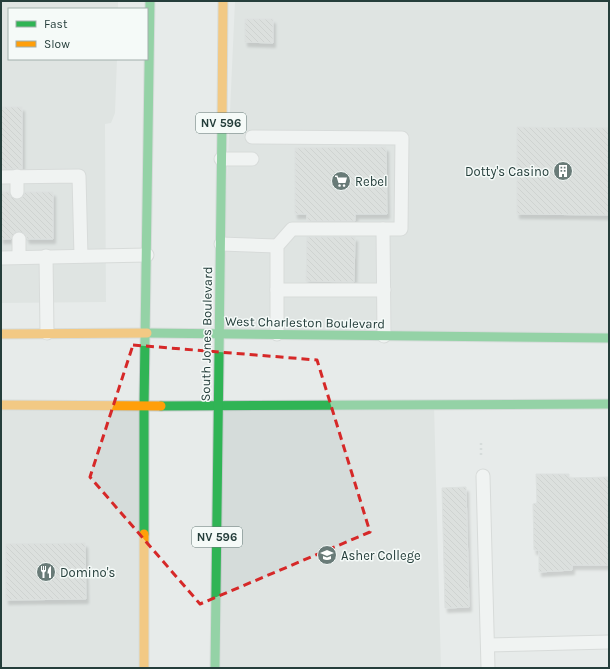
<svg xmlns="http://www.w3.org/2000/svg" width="610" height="669" viewBox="0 0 610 669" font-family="Karla,sans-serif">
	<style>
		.built { fill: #d5dcda }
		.building { fill: url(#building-back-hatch); stroke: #cfd4d3; filter: url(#shadow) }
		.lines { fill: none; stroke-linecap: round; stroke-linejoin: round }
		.lane-casing { stroke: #c4c8c7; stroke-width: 15 }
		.fast-casing { stroke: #c2cac9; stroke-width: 11 }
		.slow-casing { stroke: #c2cac9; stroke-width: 11 }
		.path { stroke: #c2cbca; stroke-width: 2.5; stroke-dasharray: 2 3; stroke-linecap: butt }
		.lane { stroke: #fbfcfc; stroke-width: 13 }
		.fast { stroke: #30b455; stroke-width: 9 }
		.slow { stroke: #ff9f0a; stroke-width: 9 }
		.marked { fill: none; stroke: #d62828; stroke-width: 3; stroke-dasharray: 8 5; stroke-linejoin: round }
		.labels { text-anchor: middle; stroke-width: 3; stroke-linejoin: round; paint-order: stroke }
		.shield { fill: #f5faf8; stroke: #637674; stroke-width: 1 }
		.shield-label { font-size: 12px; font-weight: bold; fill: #253e3b }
		.poi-label { font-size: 13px; fill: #253e3b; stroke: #f5faf8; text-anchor: start }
		.street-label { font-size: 13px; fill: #253e3b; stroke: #f5faf8 }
	</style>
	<defs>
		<pattern id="building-back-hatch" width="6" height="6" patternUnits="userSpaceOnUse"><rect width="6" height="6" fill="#ced2d1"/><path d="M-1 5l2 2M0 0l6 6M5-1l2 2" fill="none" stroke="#b1b5b4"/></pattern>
		<filter id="shadow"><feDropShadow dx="2.5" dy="4.5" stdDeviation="1" flood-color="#0004"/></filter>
	</defs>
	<rect width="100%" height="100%" fill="#e7ebea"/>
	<g class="built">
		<polygon points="1,1 118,1 118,9 9,9 9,59 117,59 115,113 111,123 105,124 106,302 1,303"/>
		<polygon points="235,1 609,1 609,338 220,334"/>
		<polygon points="1,405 144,406 144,668 1,668"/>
		<polygon points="434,405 441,668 215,668 218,406"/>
	</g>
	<g class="building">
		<polygon points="245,19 273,19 273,43 245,42"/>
		<rect x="1" y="107" width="21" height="62"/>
		<polygon points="517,127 609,128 609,215 517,214"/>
		<polygon points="386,147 387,214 355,214 355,221 307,221 307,214 295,214 295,148"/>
		<polygon points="1,192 9,192 10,196 17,200 21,199 25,192 53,192 53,239 27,239 26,235 19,231 15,232 11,239 1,239"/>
		<polygon points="307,237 355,237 354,282 306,281"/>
		<polygon points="536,474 569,474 569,478 609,477 609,565 572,565 572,570 539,572 539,550 534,550 533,504 537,503"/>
		<polygon points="466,487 469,607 445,608 442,488"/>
		<polygon points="85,543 86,599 6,600 6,544"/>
	</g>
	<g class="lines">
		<g class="lane-casing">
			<g id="lane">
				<polyline points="252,137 402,138 401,229 292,229 277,246 277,334"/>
				<polyline points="221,159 252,159"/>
				<polyline points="17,176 17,192"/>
				<polyline points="1,177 79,176 81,256"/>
				<polyline points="383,229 384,336"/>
				<polyline points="19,239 19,257"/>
				<polyline points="221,244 277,246"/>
				<polyline points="46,256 47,333"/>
				<polyline points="1,258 147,255"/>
				<polyline points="277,290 384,290"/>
				<polyline points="483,476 488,668"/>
				<polyline points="488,645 609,642"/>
			</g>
		</g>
		<g class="fast-casing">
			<g id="fast">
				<polyline points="147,333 609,338"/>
				<polyline points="161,406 609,404"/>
				<polyline points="144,534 144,406 150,1"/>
				<polyline points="215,668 222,121"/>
			</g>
		</g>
		<g class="slow-casing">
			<g id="slow">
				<polyline points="222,121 223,1"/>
				<polyline points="1,334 147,333"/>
				<polyline points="1,405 161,406"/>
				<polyline points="144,534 144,668"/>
			</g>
		</g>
		<polyline class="path" points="481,455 481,443"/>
		<use href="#lane" class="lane"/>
		<use href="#fast" class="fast"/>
		<use href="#slow" class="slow"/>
	</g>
	<path d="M0 0H610V669H0ZM133,345L317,360L370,532L200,604L90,477Z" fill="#e7ebea" fill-opacity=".55" fill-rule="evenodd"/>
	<path class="marked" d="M133,345L317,360L370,532L200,604L90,477Z"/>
	<defs>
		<g id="building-disc" transform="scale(1)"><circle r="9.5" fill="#697b78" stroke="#f5faf8"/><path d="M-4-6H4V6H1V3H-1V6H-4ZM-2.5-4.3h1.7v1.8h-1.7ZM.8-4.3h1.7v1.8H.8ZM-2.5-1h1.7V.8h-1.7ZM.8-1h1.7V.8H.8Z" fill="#fff"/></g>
		<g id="supermarket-disc" transform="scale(1)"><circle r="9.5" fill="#697b78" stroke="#f5faf8"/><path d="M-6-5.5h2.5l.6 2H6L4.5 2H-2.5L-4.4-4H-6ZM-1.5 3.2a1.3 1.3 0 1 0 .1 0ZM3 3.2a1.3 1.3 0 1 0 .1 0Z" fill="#fff"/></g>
		<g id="university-disc" transform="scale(1)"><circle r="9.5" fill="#697b78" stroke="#f5faf8"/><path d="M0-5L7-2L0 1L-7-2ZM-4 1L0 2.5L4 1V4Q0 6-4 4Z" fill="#fff"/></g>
		<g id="restaurant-disc" transform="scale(1)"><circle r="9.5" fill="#697b78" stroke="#f5faf8"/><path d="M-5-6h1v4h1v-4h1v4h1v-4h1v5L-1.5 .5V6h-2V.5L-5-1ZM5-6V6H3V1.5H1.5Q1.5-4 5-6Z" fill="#fff"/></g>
	</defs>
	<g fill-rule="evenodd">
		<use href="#building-disc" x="563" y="171"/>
		<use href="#supermarket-disc" x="341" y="181"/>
		<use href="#university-disc" x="327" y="555"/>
		<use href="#restaurant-disc" x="46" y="572"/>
	</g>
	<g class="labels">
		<g class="shield">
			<rect x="196" y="113" width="50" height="20" rx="3"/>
			<rect x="192" y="527" width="50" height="20" rx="3"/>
		</g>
		<g class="shield-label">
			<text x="221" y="127">NV 596</text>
			<text x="217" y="541">NV 596</text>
		</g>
		<g class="poi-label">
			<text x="549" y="176" text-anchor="end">Dotty's Casino</text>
			<text x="355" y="186">Rebel</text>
			<text x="341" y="560">Asher College</text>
			<text x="60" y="577">Domino's</text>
		</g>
		<g class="street-label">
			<text transform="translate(305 322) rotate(1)" y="5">West Charleston Boulevard</text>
			<text transform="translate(206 334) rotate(-89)" y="5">South Jones Boulevard</text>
		</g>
	</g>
	<rect width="610" height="669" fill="none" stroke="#253e3b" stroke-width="4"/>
	<rect x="8" y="8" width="140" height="52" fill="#f5faf8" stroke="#a2afac"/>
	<rect x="16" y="21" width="20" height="6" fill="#30b455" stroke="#a2afac"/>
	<text x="44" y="28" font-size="12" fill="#253e3b">Fast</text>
	<rect x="16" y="41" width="20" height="6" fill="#ff9f0a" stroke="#a2afac"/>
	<text x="44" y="48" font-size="12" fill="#253e3b">Slow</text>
</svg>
